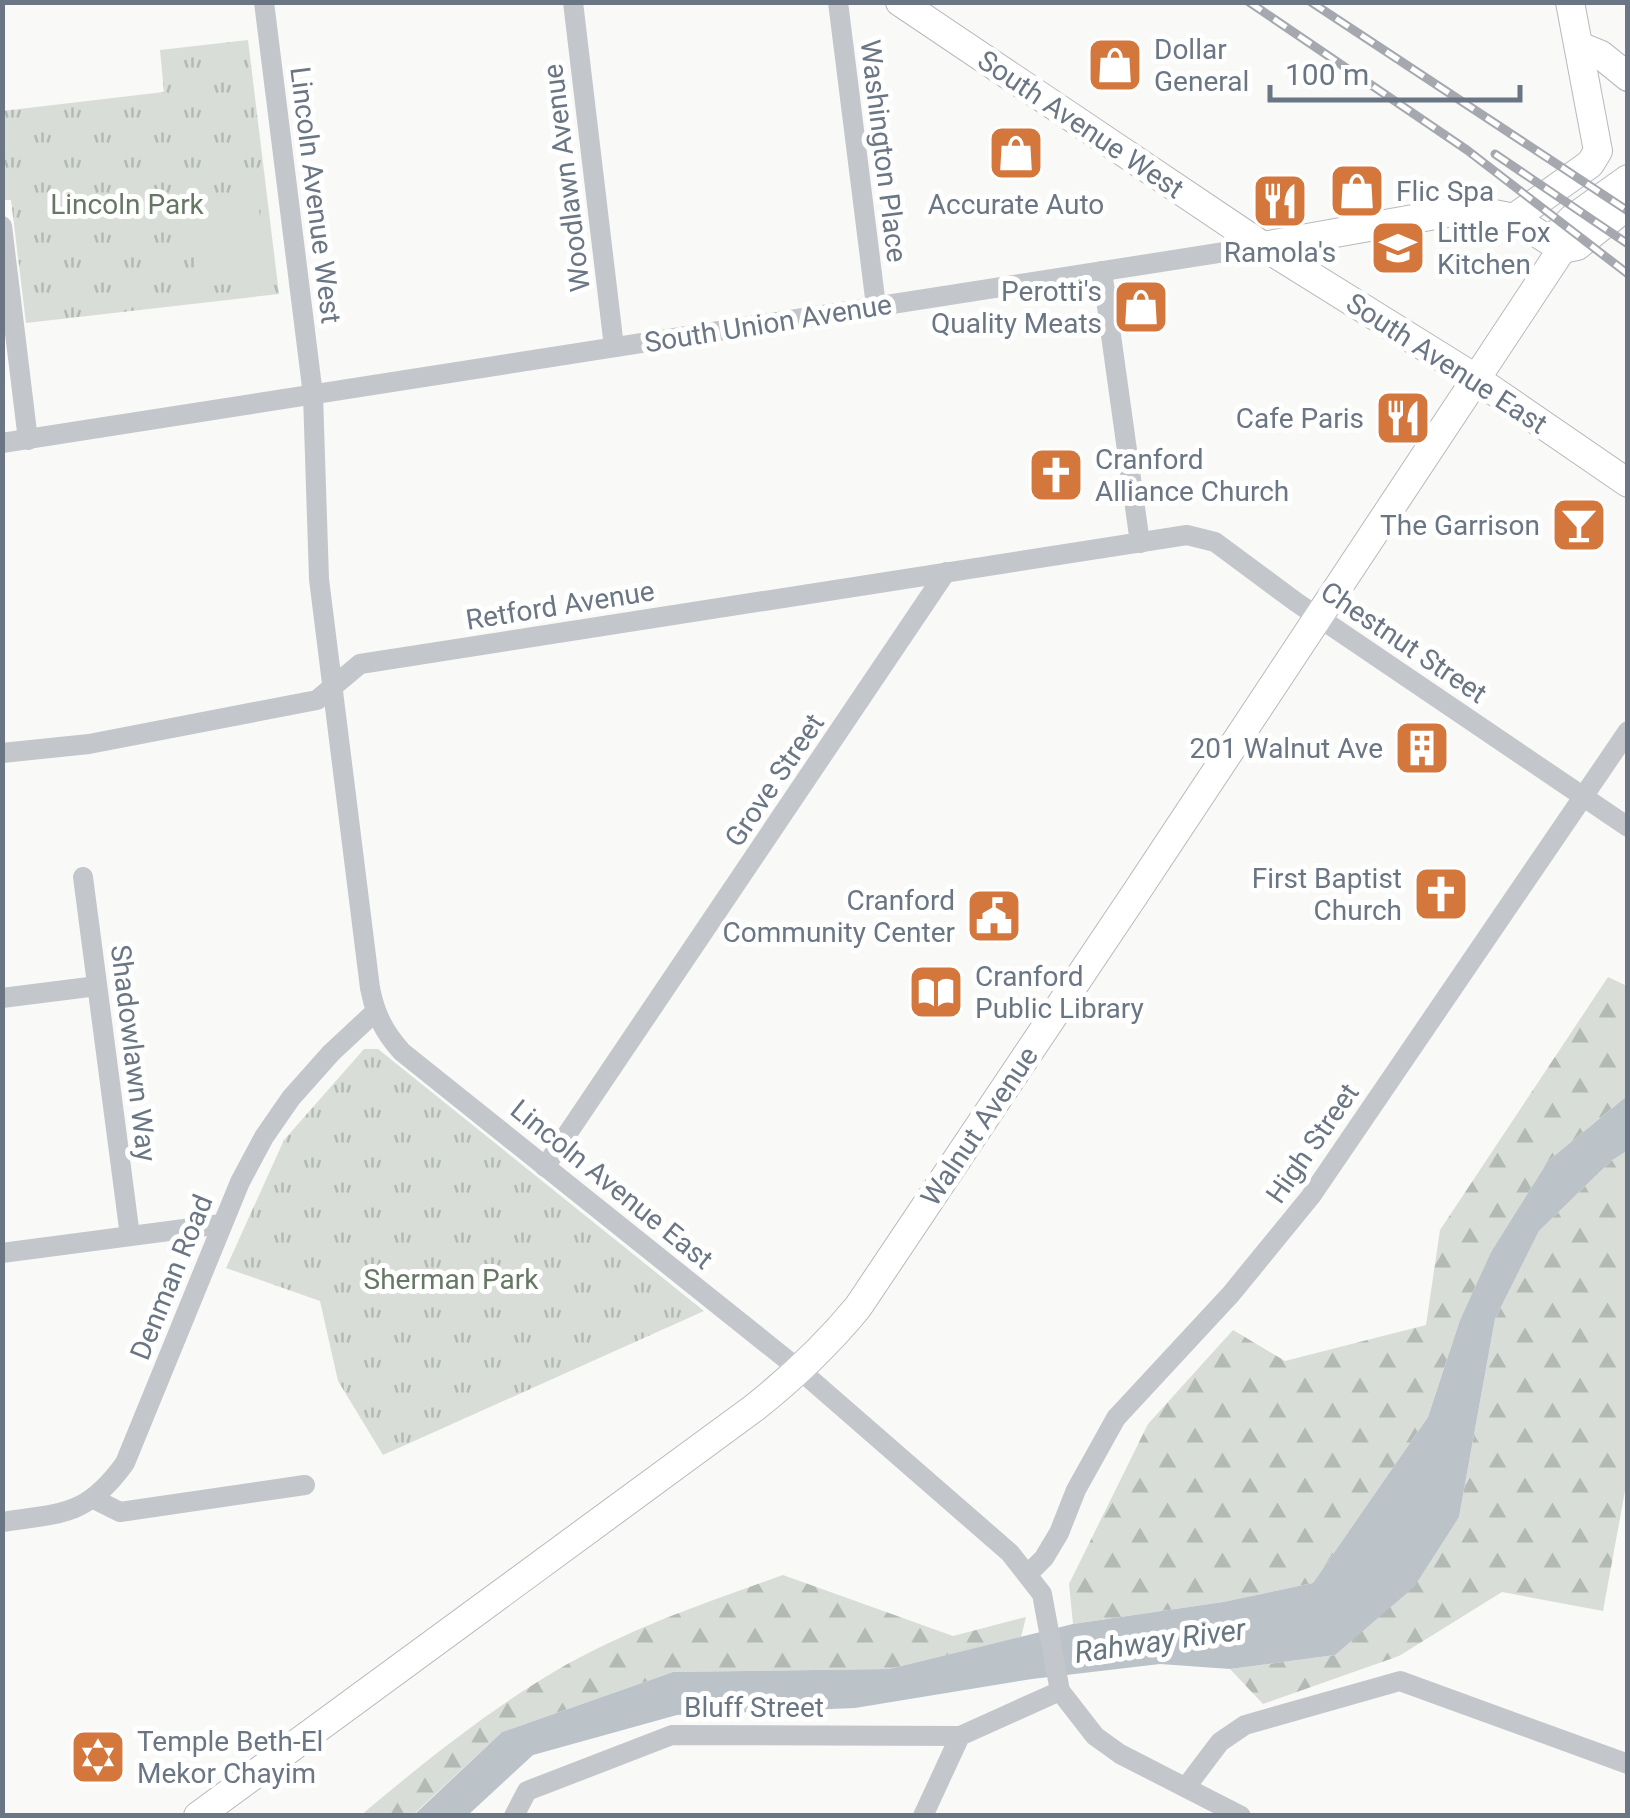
<svg xmlns="http://www.w3.org/2000/svg" width="1630" height="1818" viewBox="0 0 1630 1818" font-family="Roboto,sans-serif">
	<style>
		.grass { fill: url(#grass-tufts) }
		.forest { fill: url(#forest-firs) }
		.garden { fill: #d8ded7 }
		.water { fill: #bbc3c9 }
		.lines { fill: none; stroke-linecap: round; stroke-linejoin: round }
		.secondary-casing { stroke: #b6b9be; stroke-width: 30 }
		.street { stroke: #c3c6ca; stroke-width: 20 }
		.secondary { stroke: #fff; stroke-width: 28 }
		.rail-casing { stroke: #a5a9af; stroke-width: 9 }
		.rail { stroke: #fff; stroke-width: 5; stroke-dasharray: 15; stroke-linecap: butt }
		.labels { text-anchor: middle; stroke-width: 10; stroke-linejoin: round; paint-order: stroke }
		.poi-label { font-size: 28px; fill: #6b7685; stroke: #fff; text-anchor: start }
		.street-label { font-size: 28px; fill: #6b7685; stroke: #fff }
		.park-label { font-size: 28px; fill: #667865; stroke: #fff }
		.water-label { font-size: 30px; font-style: italic; fill: #677680; stroke: #fff }
	</style>
	<defs>
		<pattern id="grass-tufts" width="24" height="20" patternUnits="userSpaceOnUse" patternTransform="scale(2.5)"><rect width="24" height="20" fill="#d8ded7"/><path d="M3 7l-1-3M5 7V3M7 7l1-3M15 17l-1-3M17 17v-4M19 17l1-3" fill="none" stroke="#b3b9b4"/></pattern>
		<pattern id="forest-firs" width="22" height="20" patternUnits="userSpaceOnUse" patternTransform="scale(2.5)"><rect width="22" height="20" fill="#d8ded7"/><path d="M5 1l3.5 6h-7zM16 11l3.5 6h-7z" fill="#b3b9b4"/></pattern>
	</defs>
	<rect width="100%" height="100%" fill="#f9f9f7"/>
	<g class="grass">
		<polygon points="248,40 279,294 26,323 11,200 3,200 2,111 164,92 160,50"/>
		<polygon points="364,1049 378,1049 704,1311 383,1455 338,1381 320,1301 226,1268 284,1140"/>
	</g>
	<g class="forest">
		<polygon points="1608,977 1627,986 1627,1096 1548,1161 1491,1252 1460,1320 1428,1417 1313,1583 1223,1602 1073,1624 1069,1584 1148,1424 1233,1330 1285,1361 1426,1325 1440,1230"/>
		<polygon points="1627,1151 1627,1480 1603,1611 1502,1592 1399,1656 1263,1704 1230,1669 1335,1655 1459,1517 1495,1319 1539,1231 1611,1161"/>
		<path d="M783,1575L953,1636L1026,1617L1021,1637L889,1669L673,1672L502,1732L413,1815L360,1816C423,1763 486,1712 557,1670C628,1629 707,1602 783,1575Z"/>
	</g>
	<polygon class="garden" points="258,201 267,278 198,288 188,212"/>
	<polygon class="water" points="1627,1096 1627,1151 1611,1161 1539,1231 1495,1319 1459,1517 1414,1587 1335,1655 1230,1669 1160,1664 1032,1679 855,1708 677,1715 533,1755 468,1815 413,1816 502,1732 673,1672 889,1669 1073,1624 1223,1602 1313,1583 1428,1417 1460,1320 1491,1252 1548,1161"/>
	<g class="lines">
		<g class="secondary-casing">
			<g id="secondary">
				<polyline points="900,2 1263,246 1475,378 1628,483"/>
				<polyline points="1579,46 1601,55 1628,77"/>
				<polyline points="1514,218 1590,164 1598,151 1570,2"/>
				<polyline points="1263,246 1469,209 1514,218 1562,249"/>
				<polyline points="1562,249 1559,232 1572,219 1628,179"/>
				<polyline points="1562,249 1577,246 1628,205"/>
				<path d="M198,1816L754,1408C793,1377 826,1346 858,1307L1137,891L1562,249"/>
			</g>
		</g>
		<g class="street">
			<path d="M264,2L313,395L319,579L370,988C375,1014 384,1032 402,1052L801,1371L1010,1553L1042,1594L1060,1691L1095,1736L1120,1754L1241,1816"/>
			<polyline points="573,2 614,347"/>
			<polyline points="838,2 876,306"/>
			<polyline points="2,226 28,440"/>
			<polyline points="1102,271 1140,543"/>
			<polyline points="2,443 1263,246"/>
			<polyline points="2,753 89,744 317,700 360,664 1187,535 1215,542 1296,602 1628,827"/>
			<polyline points="83,877 130,1236"/>
			<polyline points="2,998 97,986"/>
			<polyline points="545,1167 946,572"/>
			<polyline points="2,1253 222,1224"/>
			<polyline points="94,1499 120,1512 305,1485"/>
			<path d="M2,1522C63,1513 87,1516 125,1463L240,1182L264,1137L291,1098L331,1053L375,1012"/>
			<polyline points="1028,1574 1044,1558 1059,1533 1076,1490 1116,1418 1231,1294 1311,1196 1628,731"/>
			<polyline points="1186,1787 1220,1742 1245,1725 1400,1681 1628,1764"/>
			<polyline points="514,1816 527,1791 672,1735 960,1736"/>
			<polyline points="923,1816 960,1736 1060,1691"/>
		</g>
		<use href="#secondary" class="secondary"/>
		<g class="rail-casing">
			<g id="rail">
				<polyline points="1249,2 1467,150 1628,274"/>
				<polyline points="1311,2 1628,211"/>
				<polyline points="1495,154 1628,244"/>
			</g>
		</g>
		<use href="#rail" class="rail"/>
	</g>
	<defs>
		<g id="shop-square" transform="scale(2.875)"><rect x="-9" y="-9" width="18" height="18" rx="4" fill="#d4773d" stroke="#fff"/><path d="M-5-2.5h2.3a2.7 3.5 0 0 1 5.4 0H5L5.5 6h-11ZM-1.5-2.5h3a1.5 2.3 0 0 0-3 0Z" fill="#fff"/></g>
		<g id="restaurant-square" transform="scale(2.875)"><rect x="-9" y="-9" width="18" height="18" rx="4" fill="#d4773d" stroke="#fff"/><path d="M-5-6h1v4h1v-4h1v4h1v-4h1v5L-1.5 .5V6h-2V.5L-5-1ZM5-6V6H3V1.5H1.5Q1.5-4 5-6Z" fill="#fff"/></g>
		<g id="school-square" transform="scale(2.875)"><rect x="-9" y="-9" width="18" height="18" rx="4" fill="#d4773d" stroke="#fff"/><path d="M0-5L7-2L0 1L-7-2ZM-4 1L0 2.5L4 1V4Q0 6-4 4Z" fill="#fff"/></g>
		<g id="church-square" transform="scale(2.875)"><rect x="-9" y="-9" width="18" height="18" rx="4" fill="#d4773d" stroke="#fff"/><path d="M-1.2-6h2.4v3.5h3.3v2.4h-3.3V6h-2.4V-.1h-3.3v-2.4h3.3Z" fill="#fff"/></g>
		<g id="bar-square" transform="scale(2.875)"><rect x="-9" y="-9" width="18" height="18" rx="4" fill="#d4773d" stroke="#fff"/><path d="M-6-5H6L.8 .8V4.5H3.5V6h-7V4.5H-.8V.8Z" fill="#fff"/></g>
		<g id="building-square" transform="scale(2.875)"><rect x="-9" y="-9" width="18" height="18" rx="4" fill="#d4773d" stroke="#fff"/><path d="M-4-6H4V6H1V3H-1V6H-4ZM-2.5-4.3h1.7v1.8h-1.7ZM.8-4.3h1.7v1.8H.8ZM-2.5-1h1.7V.8h-1.7ZM.8-1h1.7V.8H.8Z" fill="#fff"/></g>
		<g id="civic-square" transform="scale(2.875)"><rect x="-9" y="-9" width="18" height="18" rx="4" fill="#d4773d" stroke="#fff"/><path d="M-.6-6.5H3V-4.5H.6V-3L4-1V1h2V6H-6V1h2V-1L-.6-3ZM-1.2 2.5V6h2.4V2.5Z" fill="#fff"/></g>
		<g id="library-square" transform="scale(2.875)"><rect x="-9" y="-9" width="18" height="18" rx="4" fill="#d4773d" stroke="#fff"/><path d="M-6-4Q-3-5.5-.7-3.5V5Q-3 3-6 4ZM6-4Q3-5.5 .7-3.5V5Q3 3 6 4Z" fill="#fff"/></g>
		<g id="synagogue-square" transform="scale(2.875)"><rect x="-9" y="-9" width="18" height="18" rx="4" fill="#d4773d" stroke="#fff"/><path d="M0-6.5L5.6 3.2H-5.6ZM0 6.5L5.6-3.2H-5.6Z" fill="#fff"/></g>
	</defs>
	<g fill-rule="evenodd">
		<use href="#shop-square" x="1115" y="65"/>
		<use href="#shop-square" x="1016" y="153"/>
		<use href="#shop-square" x="1357" y="191"/>
		<use href="#restaurant-square" x="1280" y="201"/>
		<use href="#school-square" x="1398" y="248"/>
		<use href="#shop-square" x="1141" y="307"/>
		<use href="#restaurant-square" x="1403" y="418"/>
		<use href="#church-square" x="1056" y="475"/>
		<use href="#bar-square" x="1579" y="525"/>
		<use href="#building-square" x="1422" y="748"/>
		<use href="#church-square" x="1441" y="894"/>
		<use href="#civic-square" x="994" y="916"/>
		<use href="#library-square" x="936" y="992"/>
		<use href="#synagogue-square" x="98" y="1757"/>
	</g>
	<g class="labels">
		<g class="poi-label">
			<text x="1154" y="59">Dollar<tspan x="1154" dy="32">General</tspan></text>
			<text x="1396" y="201">Flic Spa</text>
			<text x="1016" y="214" text-anchor="middle">Accurate Auto</text>
			<text x="1437" y="242">Little Fox<tspan x="1437" dy="32">Kitchen</tspan></text>
			<text x="1280" y="262" text-anchor="middle">Ramola's</text>
			<text x="1102" y="301" text-anchor="end">Perotti's<tspan x="1102" dy="32">Quality Meats</tspan></text>
			<text x="1364" y="428" text-anchor="end">Cafe Paris</text>
			<text x="1095" y="469">Cranford<tspan x="1095" dy="32">Alliance Church</tspan></text>
			<text x="1540" y="535" text-anchor="end">The Garrison</text>
			<text x="1383" y="758" text-anchor="end">201 Walnut Ave</text>
			<text x="1402" y="888" text-anchor="end">First Baptist<tspan x="1402" dy="32">Church</tspan></text>
			<text x="955" y="910" text-anchor="end">Cranford<tspan x="955" dy="32">Community Center</tspan></text>
			<text x="975" y="986">Cranford<tspan x="975" dy="32">Public Library</tspan></text>
			<text x="137" y="1751">Temple Beth-El<tspan x="137" dy="32">Mekor Chayim</tspan></text>
		</g>
		<g class="street-label">
			<text transform="translate(1081 124) rotate(34)" y="10">South Avenue West</text>
			<text transform="translate(884 151) rotate(83)" y="10">Washington Place</text>
			<text transform="translate(566 178) rotate(-97)" y="10">Woodlawn Avenue</text>
			<text transform="translate(316 195) rotate(83)" y="10">Lincoln Avenue West</text>
			<text transform="translate(768 323) rotate(-9)" y="10">South Union Avenue</text>
			<text transform="translate(1447 363) rotate(33)" y="10">South Avenue East</text>
			<text transform="translate(560 605) rotate(-9)" y="10">Retford Avenue</text>
			<text transform="translate(1404 642) rotate(34)" y="10">Chestnut Street</text>
			<text transform="translate(774 780) rotate(-56)" y="10">Grove Street</text>
			<text transform="translate(134 1053) rotate(83)" y="10">Shadowlawn Way</text>
			<text transform="translate(979 1126) rotate(-56)" y="10">Walnut Avenue</text>
			<text transform="translate(1312 1143) rotate(-55)" y="10">High Street</text>
			<text transform="translate(612 1184) rotate(39)" y="10">Lincoln Avenue East</text>
			<text transform="translate(171 1277) rotate(-68)" y="10">Denman Road</text>
			<text x="754" y="1717">Bluff Street</text>
		</g>
		<g class="park-label">
			<text x="127" y="214">Lincoln Park</text>
			<text x="451" y="1289">Sherman Park</text>
		</g>
		<g class="water-label">
			<text transform="translate(1160 1641) rotate(-8)" y="10">Rahway River</text>
		</g>
	</g>
	<rect width="1630" height="1818" fill="none" stroke="#6b7685" stroke-width="10"/>
	<path d="M1270 85v15h250v-15" fill="none" stroke="#6b7685" stroke-width="5"/>
	<text x="1285" y="85" font-size="30" fill="#6b7685" stroke="#ffffff" stroke-width="8" paint-order="stroke">100 m</text>
</svg>
